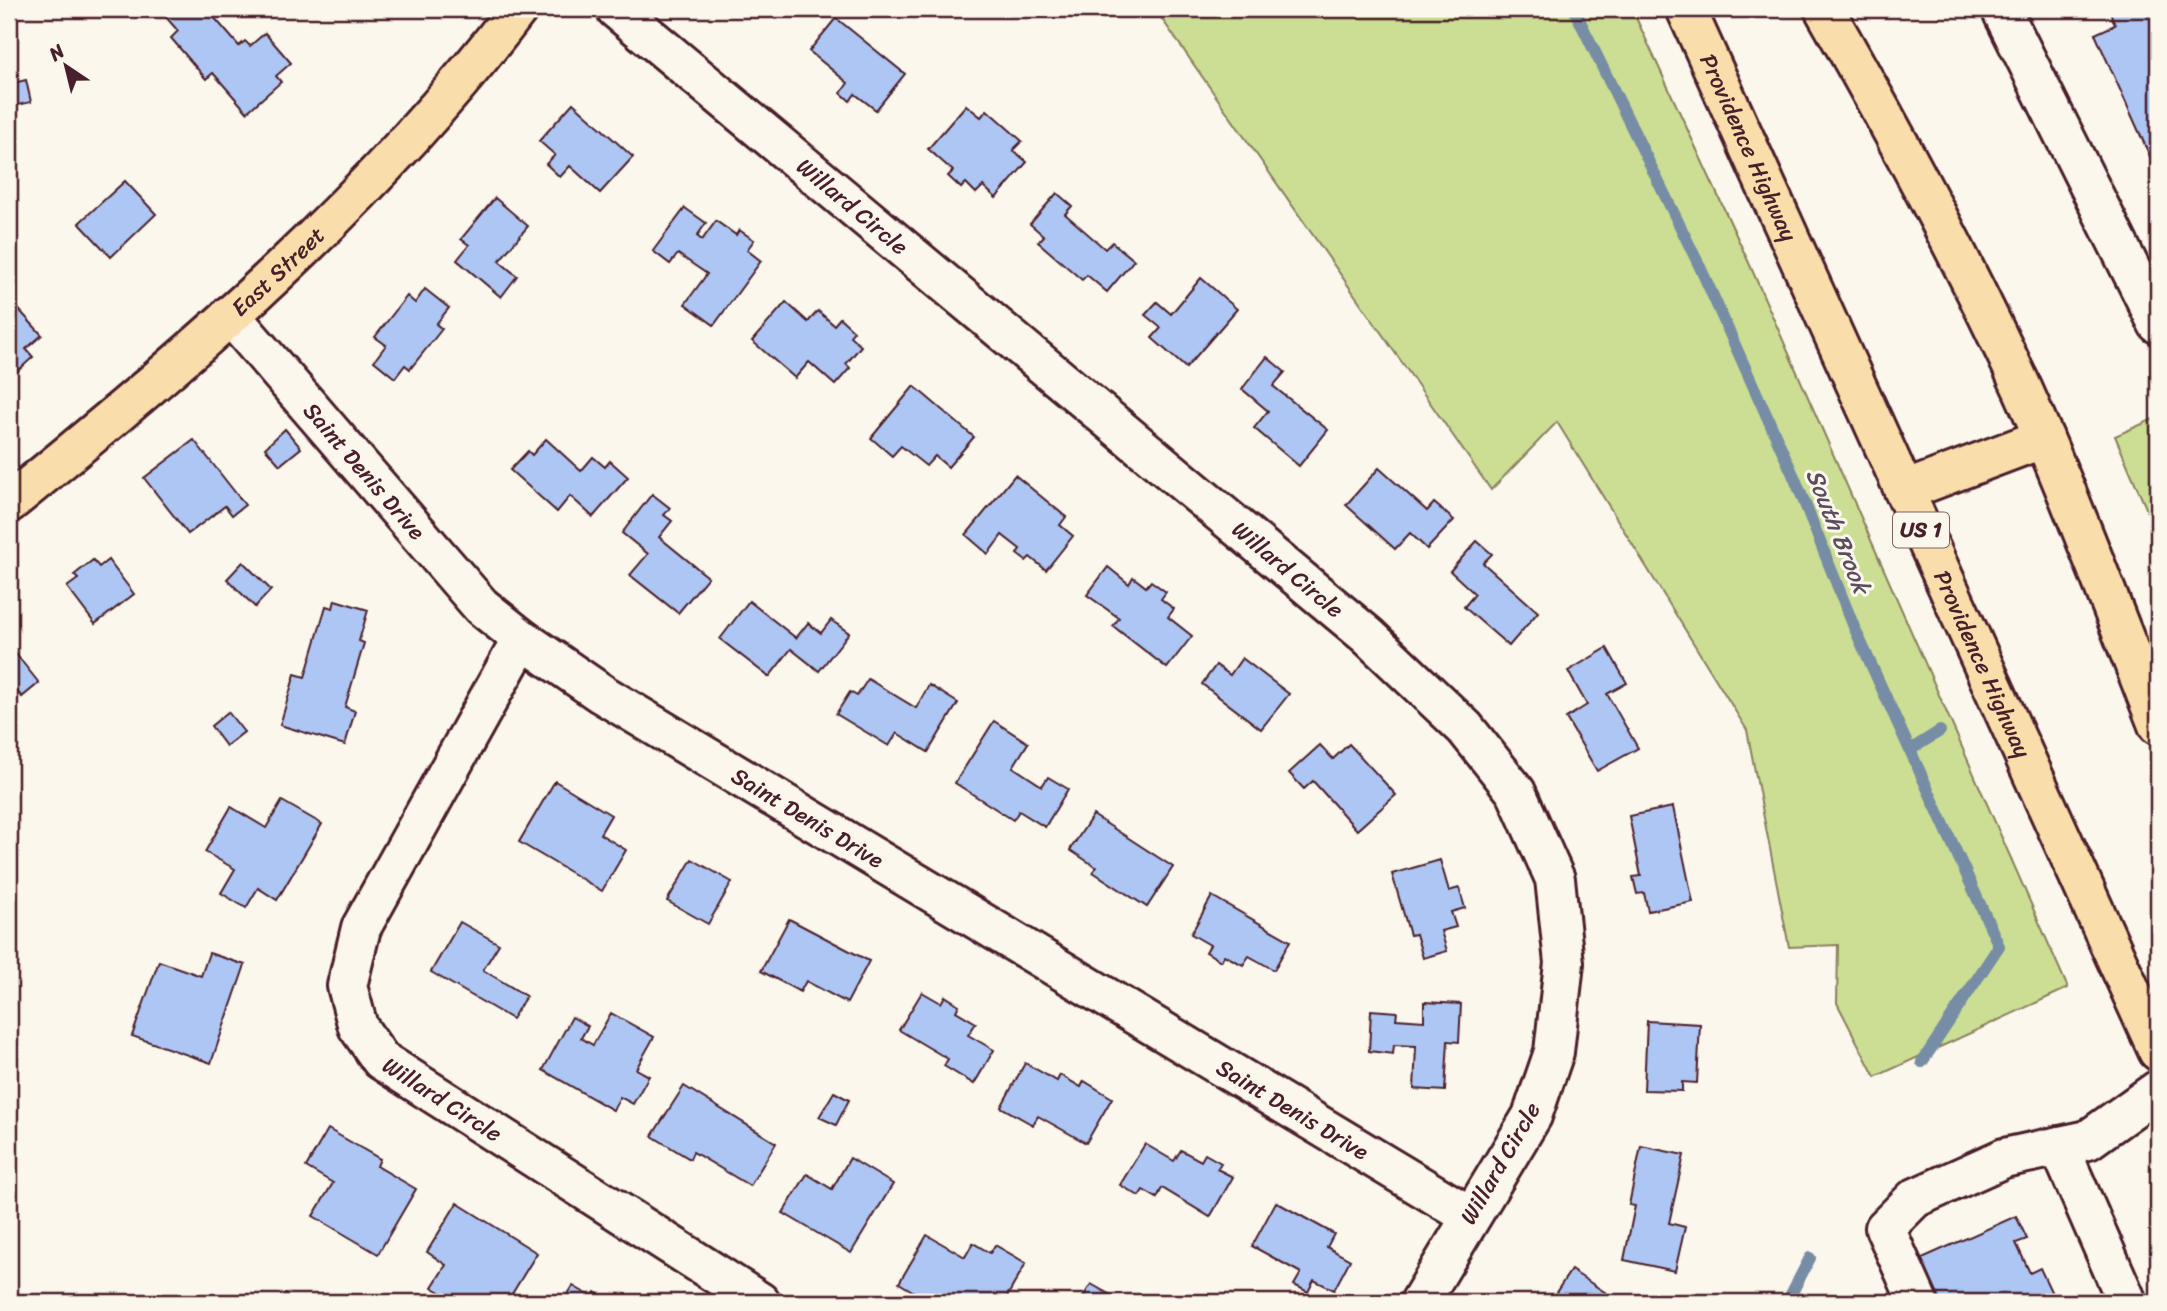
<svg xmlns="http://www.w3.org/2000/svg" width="2167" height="1311" viewBox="0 0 2167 1311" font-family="Sriracha,sans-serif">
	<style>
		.green { fill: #cbde93; stroke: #8a7e5f; stroke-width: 2 }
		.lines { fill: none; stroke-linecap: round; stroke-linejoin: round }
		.stream { stroke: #768da5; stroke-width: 12 }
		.building { fill: #aec6f4; stroke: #4a1f2b; stroke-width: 2 }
		.minor-casing { stroke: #4a1f2b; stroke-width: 44 }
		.major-casing { stroke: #4a1f2b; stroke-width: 44 }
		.minor { stroke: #fbf7ec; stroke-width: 38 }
		.major { stroke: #f9deab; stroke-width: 38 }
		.labels { text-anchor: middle; stroke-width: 6; stroke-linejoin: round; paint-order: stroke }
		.shield { fill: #fbf7ec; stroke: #7f6065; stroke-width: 2 }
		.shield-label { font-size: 21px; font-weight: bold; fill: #4a1f2b }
		.street-label { font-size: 23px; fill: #4a1f2b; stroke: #fbf7ec }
		.water-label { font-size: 24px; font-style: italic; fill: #5c4d5e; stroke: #fbf7ec }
	</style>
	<rect width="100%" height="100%" fill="#fbf7ec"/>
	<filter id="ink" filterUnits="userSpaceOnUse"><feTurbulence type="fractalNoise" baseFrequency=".0143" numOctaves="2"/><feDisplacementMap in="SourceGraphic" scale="14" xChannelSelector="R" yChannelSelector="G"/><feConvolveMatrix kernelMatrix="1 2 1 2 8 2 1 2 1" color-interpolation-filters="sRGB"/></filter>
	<g filter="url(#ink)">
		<g class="green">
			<polygon points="1155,9 1632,9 1749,263 2068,988 1875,1077 1837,1003 1838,945 1789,947 1747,730 1557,422 1491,490"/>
			<polygon points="2158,417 2158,536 2115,436"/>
		</g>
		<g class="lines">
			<g class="stream">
				<polyline points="1574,9 1700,267 1795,479 1854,627 1999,946 1922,1062"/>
				<polyline points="1910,750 1940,731"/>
				<polyline points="1787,1302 1810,1258"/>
			</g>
		</g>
		<g class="building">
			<polygon points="159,9 207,9 239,46 245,41 250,46 265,33 291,63 276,76 281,82 247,112 213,73 206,79 171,38 178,31"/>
			<polygon points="2109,9 2158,9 2158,174 2095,34 2115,25"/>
			<polygon points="836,18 905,74 876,110 855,94 850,101 841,93 848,83 809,51"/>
			<polygon points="26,80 31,102 9,107 9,84"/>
			<polygon points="573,103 633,157 600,193 570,166 560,177 546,164 555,155 539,141"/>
			<polygon points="966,105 981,117 987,110 1022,141 1013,150 1027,162 996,198 983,186 976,193 966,183 961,188 948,176 953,171 928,149"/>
			<polygon points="125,181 156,214 111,257 79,223"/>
			<polygon points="1057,193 1072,206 1065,214 1105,249 1112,242 1134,260 1107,292 1087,275 1082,280 1038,242 1044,236 1030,224"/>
			<polygon points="495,198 528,226 499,261 517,276 501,297 457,260 469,245 461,239"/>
			<polygon points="685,208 706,223 697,236 702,240 716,221 736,235 739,230 754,240 747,250 761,261 714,325 685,304 707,274 678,254 670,264 653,251"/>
			<polygon points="1201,278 1237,309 1186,368 1152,338 1161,328 1145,315 1157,302 1171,314"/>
			<polygon points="425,289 449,308 436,324 442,329 410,369 405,365 395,378 374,361 386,345 375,337 407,296 415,303"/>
			<polygon points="12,302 42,335 26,349 33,357 9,379 9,305"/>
			<polygon points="786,302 808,322 818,311 834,325 840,318 854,331 850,336 861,346 846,364 850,368 835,385 809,362 795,378 752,341"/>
			<polygon points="1267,357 1285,372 1273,386 1328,430 1299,466 1254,428 1268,411 1242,389"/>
			<polygon points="914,386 974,437 948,467 935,456 926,466 901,446 892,456 871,438"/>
			<polygon points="285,429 301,448 280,465 265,448"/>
			<polygon points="546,439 581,471 593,457 605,467 610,461 628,477 593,517 570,496 557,512 510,470 528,451 532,455"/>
			<polygon points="194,440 245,505 232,515 225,506 188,534 144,478"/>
			<polygon points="1379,468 1427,511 1434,503 1454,520 1427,549 1410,533 1395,549 1346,505"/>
			<polygon points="1015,475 1066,517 1060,525 1073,536 1046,570 1030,557 1026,561 1017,554 1020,549 1002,535 988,554 966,535"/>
			<polygon points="652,494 670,508 664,515 672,521 659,537 708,577 678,613 630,575 648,554 622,533"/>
			<polygon points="1477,541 1492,554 1483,563 1538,612 1509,646 1464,607 1475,594 1450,571"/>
			<polygon points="93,560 99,567 108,560 134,594 95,624 67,587 78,579 74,575"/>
			<polygon points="243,562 271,590 255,607 227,579"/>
			<polygon points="1108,567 1129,584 1133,577 1146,587 1151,581 1166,592 1161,599 1174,609 1168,617 1192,636 1167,668 1113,626 1119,618 1087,595"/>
			<polygon points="335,600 368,610 359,641 364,643 345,707 355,711 345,745 280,725 295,674 305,677 326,606 333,608"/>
			<polygon points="749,601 796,638 808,623 821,633 831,620 849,633 819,671 791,649 769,677 720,639"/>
			<polygon points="1607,648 1627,683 1607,694 1638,748 1597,771 1566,718 1587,705 1568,671"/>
			<polygon points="16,654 39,683 22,697 16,690 9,695 9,660"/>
			<polygon points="1242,658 1289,694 1261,729 1202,684 1216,665 1230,675"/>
			<polygon points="868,679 916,708 929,685 958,703 928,752 897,733 889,746 836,714 850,692 857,696"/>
			<polygon points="228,712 244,732 226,746 211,726"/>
			<polygon points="994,721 1028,743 1013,767 1042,786 1048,777 1068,789 1045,827 1019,811 1013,820 955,783"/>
			<polygon points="1349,744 1396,795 1357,830 1313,781 1304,789 1289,773 1320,745 1333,759"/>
			<polygon points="555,781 611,815 600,834 626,850 602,891 519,842"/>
			<polygon points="282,801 322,824 277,900 258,888 246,908 221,893 235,869 205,852 231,807 266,828"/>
			<polygon points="1673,807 1693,902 1648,911 1644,893 1637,894 1633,877 1641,876 1629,816"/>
			<polygon points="1093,815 1173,867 1147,907 1093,872 1096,867 1070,850"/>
			<polygon points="692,859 732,882 708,924 667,901"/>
			<polygon points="1440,860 1449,891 1459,888 1465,908 1451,912 1456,927 1441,931 1447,951 1423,958 1416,934 1410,935 1392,874"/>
			<polygon points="1212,896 1290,941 1274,970 1249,956 1243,965 1224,955 1221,961 1206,952 1210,945 1191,934"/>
			<polygon points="789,919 869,961 847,1003 806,981 800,992 761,971"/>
			<polygon points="460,922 499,944 483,970 526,996 512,1019 431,972"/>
			<polygon points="209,953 245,965 211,1063 132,1036 159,961 201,976"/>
			<polygon points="922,992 941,1003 945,996 959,1005 956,1011 976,1023 968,1035 994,1050 974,1084 944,1066 948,1059 899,1030"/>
			<polygon points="1424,1002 1461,1004 1459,1042 1448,1041 1445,1091 1414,1089 1416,1046 1394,1045 1393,1054 1369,1051 1371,1010 1397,1012 1396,1019 1424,1021"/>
			<polygon points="611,1013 654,1037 636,1069 649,1076 633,1104 620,1097 613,1110 543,1070 572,1017 588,1026 581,1038 593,1045"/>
			<polygon points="1647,1021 1700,1024 1697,1083 1682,1082 1682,1091 1644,1090"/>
			<polygon points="1025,1063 1057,1081 1060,1075 1081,1087 1084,1081 1112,1098 1086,1143 1038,1116 1033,1125 1001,1107"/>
			<polygon points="684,1086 776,1143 750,1186 693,1152 690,1159 652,1136"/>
			<polygon points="834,1092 849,1100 836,1125 819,1117"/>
			<polygon points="328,1129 380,1159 377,1166 416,1189 378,1254 313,1216 333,1183 306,1167"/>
			<polygon points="1145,1144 1174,1161 1181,1150 1201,1161 1205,1154 1221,1163 1217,1169 1233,1177 1210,1217 1162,1188 1157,1198 1143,1190 1139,1196 1120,1185"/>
			<polygon points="1641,1146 1684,1155 1669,1223 1685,1227 1675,1271 1624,1260 1635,1206 1629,1205"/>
			<polygon points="850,1158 893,1184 851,1253 783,1213 807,1174 832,1189"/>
			<polygon points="1276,1202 1334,1234 1327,1247 1350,1260 1334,1290 1314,1280 1308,1292 1294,1285 1301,1273 1252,1246"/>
			<polygon points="457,1203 537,1253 507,1302 457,1302 432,1287 446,1265 427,1252"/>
			<polygon points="2016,1216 2027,1239 2016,1243 2030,1273 2040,1268 2056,1302 1929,1302 1911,1263"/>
			<polygon points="927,1235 965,1257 973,1243 990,1253 995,1245 1026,1263 1004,1302 947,1302 932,1294 929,1301 899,1283"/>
			<polygon points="1571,1270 1620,1302 1554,1302 1551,1300"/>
			<polygon points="1091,1284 1123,1302 1080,1302"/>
			<polygon points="573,1286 592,1297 595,1292 613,1302 563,1302"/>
		</g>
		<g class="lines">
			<g class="minor-casing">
				<g id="minor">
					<path id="s1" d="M616,9L1368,636L1465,728L1516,792L1555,879L1564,963L1554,1052L1532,1116L1420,1302"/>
					<polyline points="2001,9 2158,324"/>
					<path id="s2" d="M230,315L481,606L522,639L602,694L1470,1216"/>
					<path id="s3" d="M522,639L361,928L347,986L358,1027L381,1060L760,1302"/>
					<polyline points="2059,1146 2127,1302"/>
					<polyline points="1918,1302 1885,1228 1915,1198 2004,1158 2088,1140 2158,1090"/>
				</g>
			</g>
			<g class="major-casing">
				<g id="major">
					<path id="s4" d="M1686,9L2158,1051"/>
					<path d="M1824,9C1895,133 1963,259 2023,390C2072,500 2114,613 2158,725"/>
					<polyline points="1904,491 2044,438"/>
					<path id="s5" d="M9,503C192,355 375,198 518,9"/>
				</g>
			</g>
			<use href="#minor" class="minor"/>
			<use href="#major" class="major"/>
		</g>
	</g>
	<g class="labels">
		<rect class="shield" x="1893" y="512.5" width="56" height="35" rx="5"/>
		<g class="shield-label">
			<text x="1921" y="537">US 1</text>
		</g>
		<g class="street-label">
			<text dy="8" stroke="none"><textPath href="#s4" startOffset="152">Providence Highway</textPath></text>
			<text dy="8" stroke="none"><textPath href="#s1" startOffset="308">Willard Circle</textPath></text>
			<text dy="8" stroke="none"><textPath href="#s5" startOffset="355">East Street</textPath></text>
			<text dy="8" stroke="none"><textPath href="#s2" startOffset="206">Saint Denis Drive</textPath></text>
			<text dy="8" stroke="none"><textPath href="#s1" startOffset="875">Willard Circle</textPath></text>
			<text dy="8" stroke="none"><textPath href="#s4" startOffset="719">Providence Highway</textPath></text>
			<text dy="8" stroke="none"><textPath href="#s2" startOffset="774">Saint Denis Drive</textPath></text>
			<text dy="8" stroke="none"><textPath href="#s3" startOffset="546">Willard Circle</textPath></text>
			<text dy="8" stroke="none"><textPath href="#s2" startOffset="1340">Saint Denis Drive</textPath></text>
			<text transform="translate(1500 1163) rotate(-60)" y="8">Willard Circle</text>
		</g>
		<g class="water-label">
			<text transform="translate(1838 531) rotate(68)" y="8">South Brook</text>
		</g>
	</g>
	<rect width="2167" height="1311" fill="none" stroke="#fbf7ec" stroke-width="35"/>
	<rect x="18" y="18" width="2132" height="1276" fill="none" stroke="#4a1f2b" stroke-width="2.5" filter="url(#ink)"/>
	<g transform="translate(66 66) rotate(325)" stroke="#fbf7ec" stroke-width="5" paint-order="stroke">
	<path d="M0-5L12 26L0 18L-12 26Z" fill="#4a1f2b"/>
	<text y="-10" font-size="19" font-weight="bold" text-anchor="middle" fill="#4a1f2b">N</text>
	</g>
</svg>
